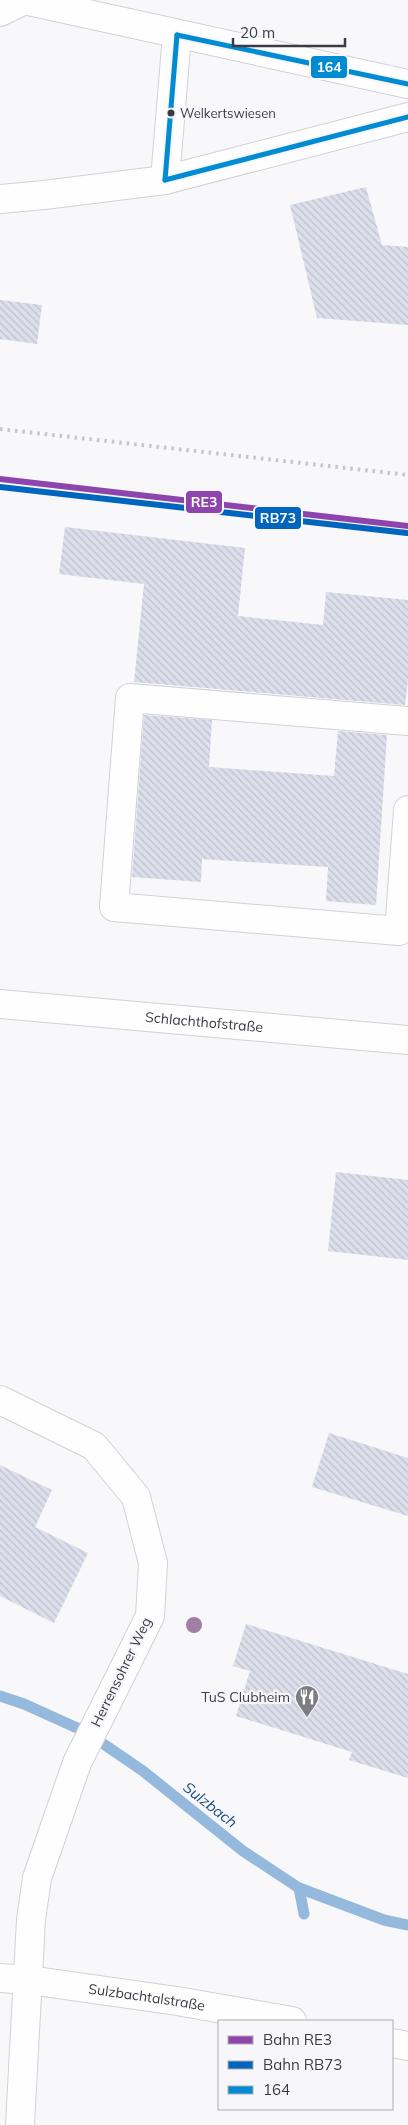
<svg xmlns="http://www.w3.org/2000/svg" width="408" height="2125" viewBox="0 0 408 2125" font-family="Mulish,sans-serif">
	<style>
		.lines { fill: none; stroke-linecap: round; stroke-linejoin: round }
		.stream { stroke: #95b9dd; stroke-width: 11 }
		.building { fill: url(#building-back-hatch) }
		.minor-casing { stroke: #d2d1d7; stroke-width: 30 }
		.major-casing { stroke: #d2d1d7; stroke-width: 30 }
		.minor { stroke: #fefefe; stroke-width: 28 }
		.major { stroke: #fefefe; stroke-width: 28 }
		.rail { stroke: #c6c5c7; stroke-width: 4; stroke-dasharray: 2.5 5; stroke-linecap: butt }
		.bus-1-casing { stroke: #f7f6fb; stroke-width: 9 }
		.bus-1 { stroke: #008bd2; stroke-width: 5 }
		.rail-1-casing { stroke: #f7f6fb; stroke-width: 10 }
		.rail-2-casing { stroke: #f7f6fb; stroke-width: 10 }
		.rail-1 { stroke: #8e44ad; stroke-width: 6 }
		.rail-2 { stroke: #0065bd; stroke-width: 6 }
		.tree { fill: #a17fa4 }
		.bus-dot { fill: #3c3b45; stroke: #f7f6fb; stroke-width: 2 }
		.labels { text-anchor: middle; stroke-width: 4.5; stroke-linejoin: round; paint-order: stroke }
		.bus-label { font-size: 13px; fill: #3c3b45; stroke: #f7f6fb; text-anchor: start }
		.street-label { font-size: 14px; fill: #3c3b45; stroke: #f7f6fb }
		.poi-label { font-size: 14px; fill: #3c3b45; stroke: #f7f6fb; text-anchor: end }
		.water-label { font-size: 15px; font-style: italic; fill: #184e7f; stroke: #f7f6fb }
		.line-badge { stroke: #f7f6fb; stroke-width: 2 }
		.badge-label { font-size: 14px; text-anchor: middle; font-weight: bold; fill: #fff }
	</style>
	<defs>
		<pattern id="building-back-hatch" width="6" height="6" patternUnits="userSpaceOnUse" patternTransform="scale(1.25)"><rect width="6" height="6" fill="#dcdfeb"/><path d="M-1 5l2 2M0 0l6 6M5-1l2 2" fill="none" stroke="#bec0cb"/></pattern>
	</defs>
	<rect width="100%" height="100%" fill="#f8f7fa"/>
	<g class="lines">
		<g class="stream">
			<polyline points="0,1696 24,1704 86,1732 143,1771 243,1851 299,1888 384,1920 408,1925"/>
			<polyline points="299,1888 304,1914"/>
		</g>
	</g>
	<g class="building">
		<polygon points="366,187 382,245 408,247 408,325 317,318 290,205"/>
		<polygon points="0,300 42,305 37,344 0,339"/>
		<polygon points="65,527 245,548 238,616 323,625 326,592 408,600 408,680 405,705 134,682 144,584 59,574"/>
		<polygon points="144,715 212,720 209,767 334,776 338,731 387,735 376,905 326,901 328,867 202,859 201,882 132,877"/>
		<polygon points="336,1172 408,1180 408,1260 328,1251"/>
		<polygon points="329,1433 408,1458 408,1516 312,1487"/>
		<polygon points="0,1465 52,1490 35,1527 88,1553 54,1623 0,1596"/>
		<polygon points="246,1624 408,1674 408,1778 349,1760 352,1752 236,1716 250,1671 233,1666"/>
	</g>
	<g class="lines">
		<g class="minor-casing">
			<g id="minor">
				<polyline points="24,0 408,84"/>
				<polyline points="0,12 25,0"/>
				<polyline points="165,180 177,35"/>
				<polyline points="0,199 44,195 165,180 408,117"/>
				<polyline points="408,721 130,698 114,907 399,931 408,810"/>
				<path id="s1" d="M0,1004L408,1040"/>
				<polyline points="0,1400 94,1446 136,1497 153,1563 150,1616 77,1763 37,1878 31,1920 20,2125"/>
			</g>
		</g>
		<g class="major-casing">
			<g id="major">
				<path id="s2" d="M0,1978L29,1980L177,2001L292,2021"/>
				<polyline points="392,2043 408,2046"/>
			</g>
		</g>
		<use href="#minor" class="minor"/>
		<use href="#major" class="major"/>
		<polyline class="rail" points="0,429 408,475"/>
		<g class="bus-1-casing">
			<g id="bus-1">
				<polyline points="177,35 408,84"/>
				<polyline points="165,180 408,117"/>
				<polyline points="165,180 177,35"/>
			</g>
		</g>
		<use href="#bus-1" class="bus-1"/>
		<g class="rail-1-casing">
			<polyline id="rail-1" points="0,479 408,526"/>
		</g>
		<g class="rail-2-casing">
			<polyline id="rail-2" points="0,487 407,533"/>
		</g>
		<use href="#rail-1" class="rail-1"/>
		<use href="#rail-2" class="rail-2"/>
	</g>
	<circle class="tree" cx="194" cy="1625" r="8"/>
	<defs>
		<g id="restaurant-pin" transform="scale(1.25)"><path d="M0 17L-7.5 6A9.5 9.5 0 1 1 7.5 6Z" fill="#7e7d84" stroke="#f7f6fb"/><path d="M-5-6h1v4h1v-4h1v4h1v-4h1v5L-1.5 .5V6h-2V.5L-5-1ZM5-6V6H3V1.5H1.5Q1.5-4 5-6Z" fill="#fff"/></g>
	</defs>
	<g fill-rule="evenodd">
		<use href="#restaurant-pin" x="307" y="1697"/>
	</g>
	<circle class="bus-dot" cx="171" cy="113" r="4.5"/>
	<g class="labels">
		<g class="bus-label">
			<text x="180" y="118">Welkertswiesen</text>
		</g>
		<g class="street-label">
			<text dy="5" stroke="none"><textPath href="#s1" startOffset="205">Schlachthofstraße</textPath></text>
			<text transform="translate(121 1672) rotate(-64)" y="5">Herrensohrer Weg</text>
			<text dy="5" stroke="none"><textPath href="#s2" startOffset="148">Sulzbachtalstraße</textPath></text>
		</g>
		<g class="poi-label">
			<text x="290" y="1702">TuS Clubheim</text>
		</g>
		<g class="water-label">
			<text transform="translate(210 1805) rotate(38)" y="5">Sulzbach</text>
		</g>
	</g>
	<g class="line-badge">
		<rect x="310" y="55" width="38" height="24" rx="5" fill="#008bd2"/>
		<rect x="185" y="490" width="38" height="24" rx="5" fill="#8e44ad"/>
		<rect x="254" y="506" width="48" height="24" rx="5" fill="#0065bd"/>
	</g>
	<g class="badge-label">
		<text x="329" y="72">164</text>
		<text x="204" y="507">RE3</text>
		<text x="278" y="523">RB73</text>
	</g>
	<rect x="218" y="2020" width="175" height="90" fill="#f7f6fb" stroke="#acabb2"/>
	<rect x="228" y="2036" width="25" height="8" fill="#8e44ad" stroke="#acabb2"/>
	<text x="263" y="2045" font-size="15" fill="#3c3b45">Bahn RE3</text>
	<rect x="228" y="2061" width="25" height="8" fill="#0065bd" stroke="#acabb2"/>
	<text x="263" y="2070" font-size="15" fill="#3c3b45">Bahn RB73</text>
	<rect x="228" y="2086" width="25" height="8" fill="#008bd2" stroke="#acabb2"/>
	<text x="263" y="2095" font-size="15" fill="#3c3b45">164</text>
	<path d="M233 38v8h112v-8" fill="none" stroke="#3c3b45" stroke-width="2.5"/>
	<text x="240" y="38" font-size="15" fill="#3c3b45" stroke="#f7f6fb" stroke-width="4" paint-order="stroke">20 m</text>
</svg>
